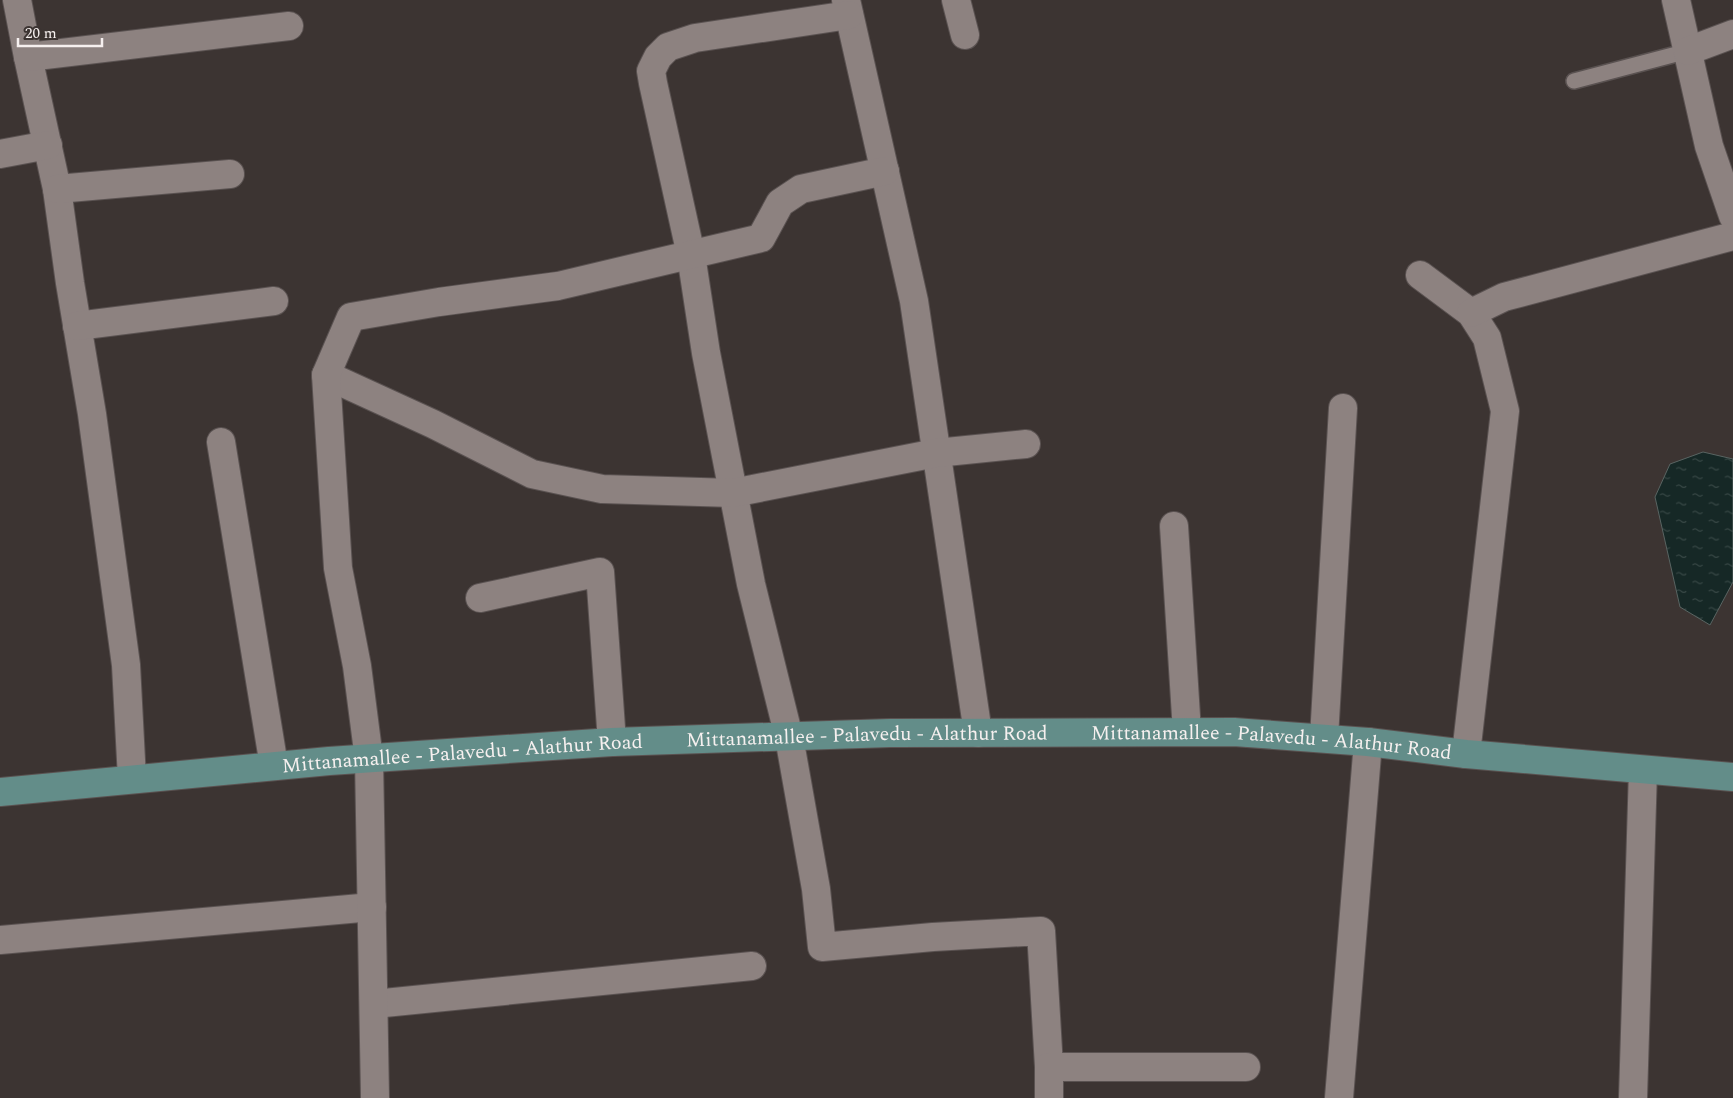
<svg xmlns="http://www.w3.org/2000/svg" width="1733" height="1098" viewBox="0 0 1733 1098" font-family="Spectral,serif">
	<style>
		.water { fill: url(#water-ripples); stroke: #596462 }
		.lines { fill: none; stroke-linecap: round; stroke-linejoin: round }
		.lane-casing { stroke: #5a5251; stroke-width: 18 }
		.street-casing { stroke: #5a5251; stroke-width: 30 }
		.secondary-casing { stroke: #5a5251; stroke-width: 30 }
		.lane { stroke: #8d8280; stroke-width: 15 }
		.street { stroke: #8d8280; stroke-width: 28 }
		.secondary { stroke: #638d89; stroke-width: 28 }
		.labels { text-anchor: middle; stroke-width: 4.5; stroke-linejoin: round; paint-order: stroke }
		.street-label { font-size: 20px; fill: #f6f0ef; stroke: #3c3432 }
	</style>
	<defs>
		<pattern id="water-ripples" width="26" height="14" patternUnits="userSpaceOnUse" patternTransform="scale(1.25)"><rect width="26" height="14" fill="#162826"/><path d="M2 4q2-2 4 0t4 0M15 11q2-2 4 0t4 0" fill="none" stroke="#384846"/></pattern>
	</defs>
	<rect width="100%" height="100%" fill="#3c3432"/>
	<polygon class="water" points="1703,452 1733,459 1733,582 1710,625 1680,607 1655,497 1670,464"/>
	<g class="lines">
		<g class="lane-casing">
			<polyline id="lane" points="1574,81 1688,51"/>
		</g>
		<g class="street-casing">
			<g id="street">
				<polyline points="17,0 28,57 57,189 70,283 92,414 126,665 132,779"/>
				<polyline points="846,0 914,301 978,733"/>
				<polyline points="956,0 965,35"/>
				<polyline points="1676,0 1709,146 1733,216"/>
				<polyline points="849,15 695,38 668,47 658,57 651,71 653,83 691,255 706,353 751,584 789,737 816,889 822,947 933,937 1041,931 1049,1067"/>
				<polyline points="1688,51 1733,34"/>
				<polyline points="28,57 289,26"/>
				<polyline points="0,154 48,145"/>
				<polyline points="57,189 230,174"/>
				<polyline points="1420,275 1471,313 1487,338 1505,411 1466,754"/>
				<polyline points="1471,313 1504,297 1733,236"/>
				<polyline points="77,326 274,301"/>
				<polyline points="326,375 433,424 532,474 602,489 733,493 936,453 1026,444"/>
				<polyline points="221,442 274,766"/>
				<polyline points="1174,526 1187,732"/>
				<polyline points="480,598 600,572 612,742"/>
				<polyline points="1324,738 1343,408"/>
				<polyline points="0,940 372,907"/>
				<polyline points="374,1004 752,966"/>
				<polyline points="375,1098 369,759 357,666 338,568 326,375 351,317 439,302 558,286 761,238 780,203 801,189 885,171"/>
				<polyline points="1049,1098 1049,1067 1246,1067"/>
				<polyline points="1339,1098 1368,742"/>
				<polyline points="1633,1098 1643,770"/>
			</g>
		</g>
		<g class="secondary-casing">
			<g id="secondary">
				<path id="s1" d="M0,792L329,761L612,742L890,733L1234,732L1368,742L1466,754L1733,777"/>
			</g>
		</g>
		<use href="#lane" class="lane"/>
		<use href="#street" class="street"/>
		<use href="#secondary" class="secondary"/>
	</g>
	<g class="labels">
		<g class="street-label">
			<text dy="7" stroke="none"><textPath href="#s1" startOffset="869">Mittanamallee - Palavedu - Alathur Road</textPath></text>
			<text dy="7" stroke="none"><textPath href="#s1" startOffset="1274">Mittanamallee - Palavedu - Alathur Road</textPath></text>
			<text dy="7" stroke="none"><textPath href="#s1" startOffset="464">Mittanamallee - Palavedu - Alathur Road</textPath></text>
		</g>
	</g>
	<path d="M18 38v8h84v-8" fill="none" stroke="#f6f0ef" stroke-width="2.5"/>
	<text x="25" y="38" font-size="15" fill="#f6f0ef" stroke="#3c3432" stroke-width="4" paint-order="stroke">20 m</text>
</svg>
